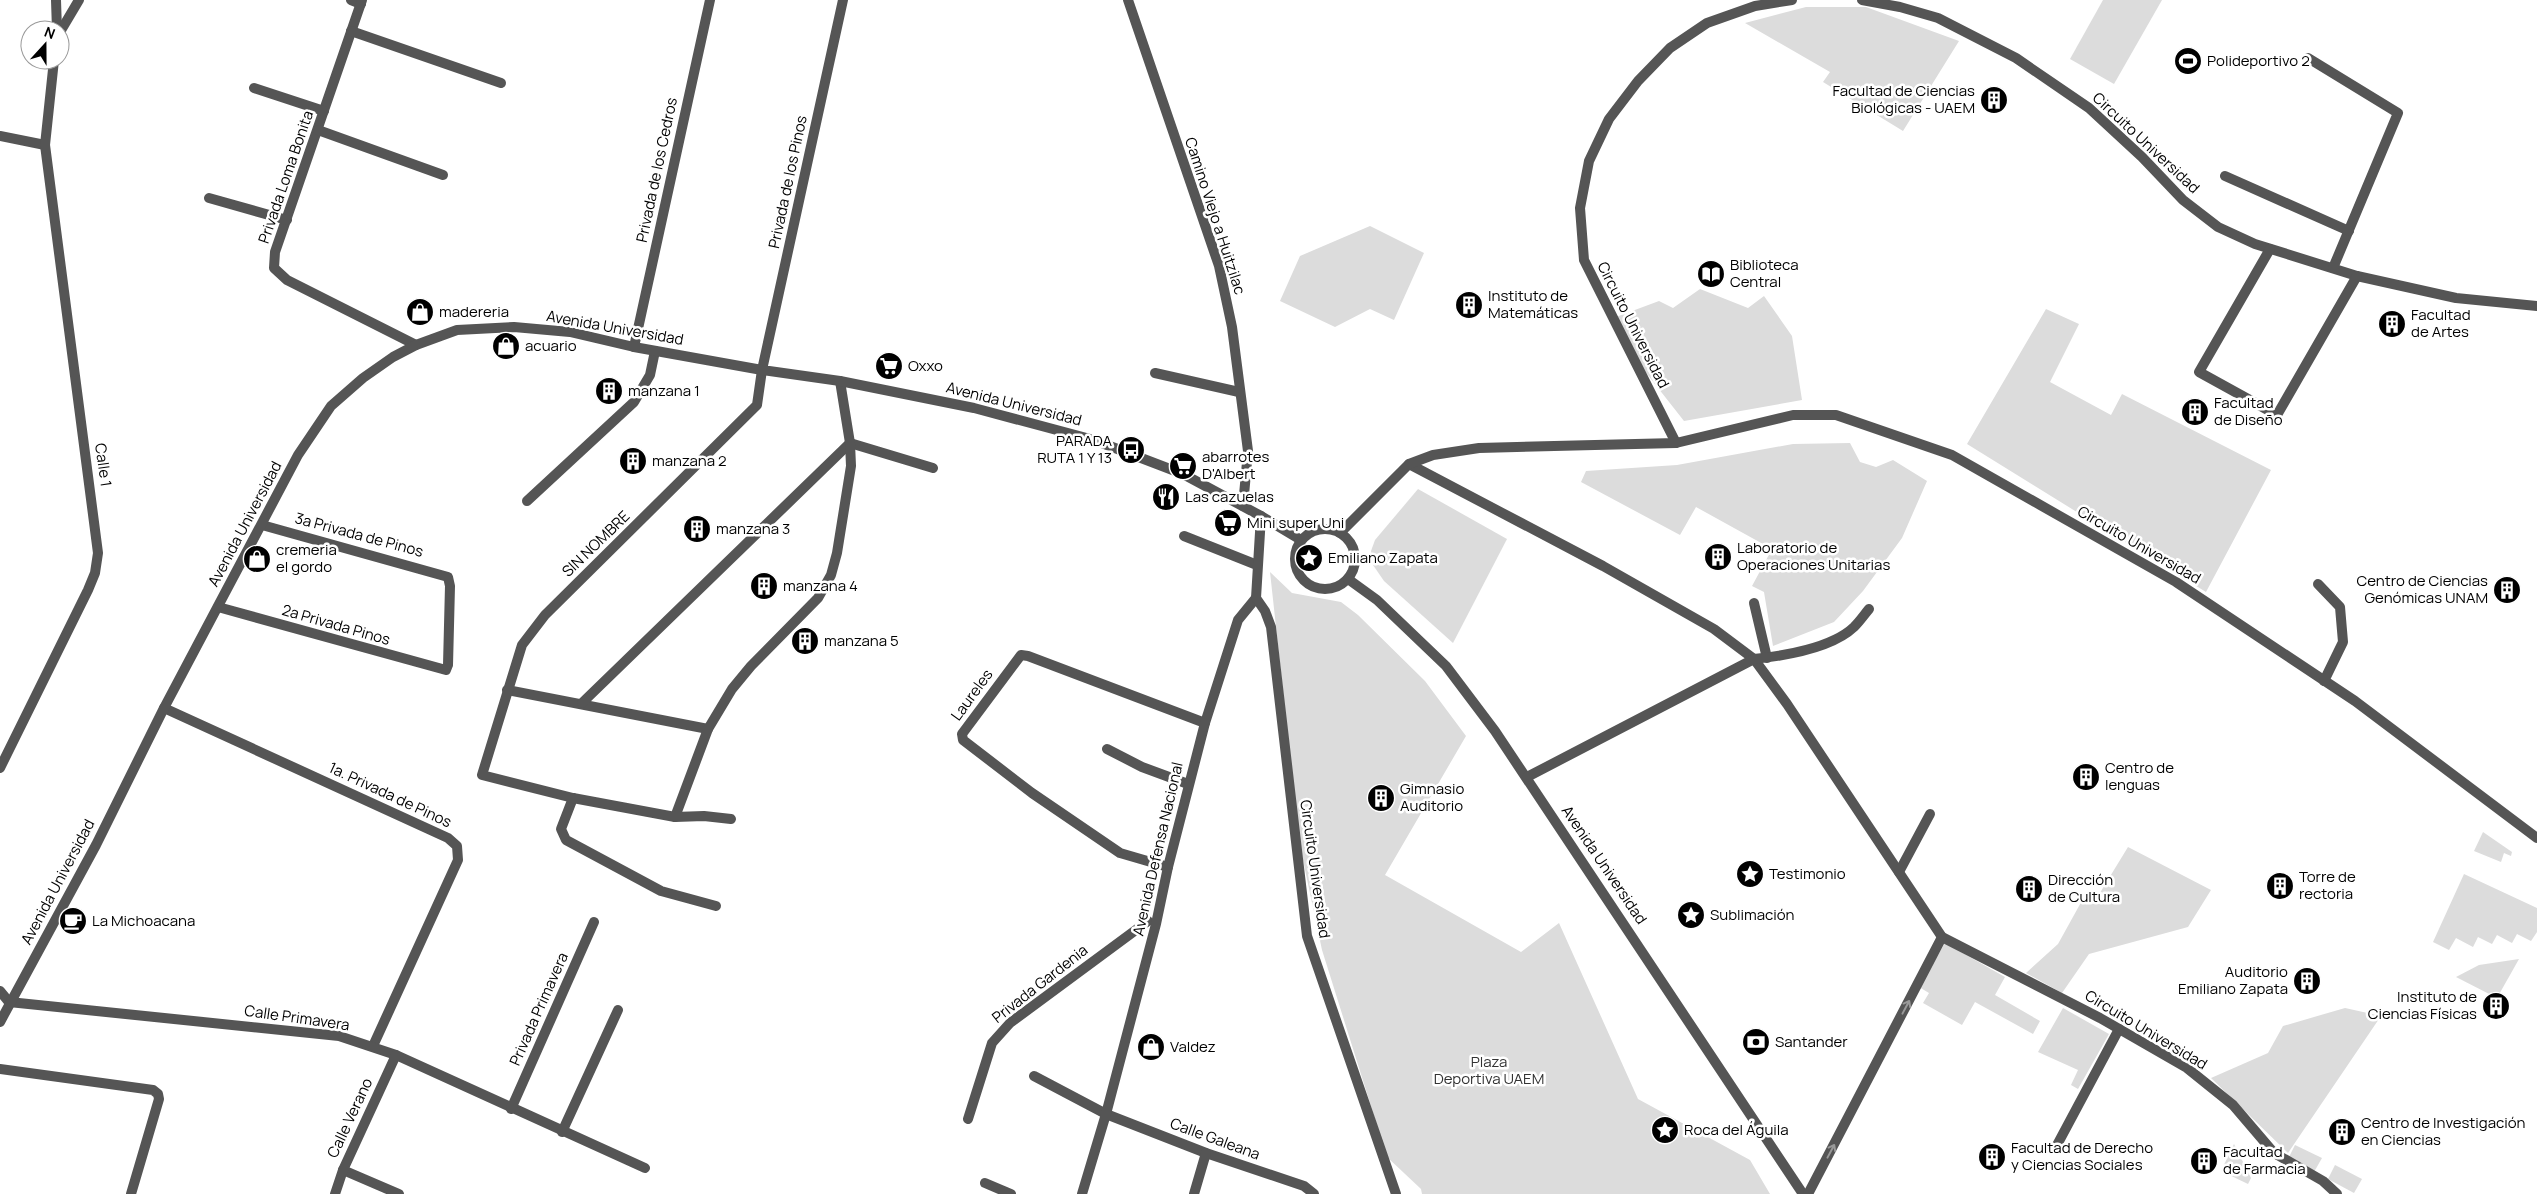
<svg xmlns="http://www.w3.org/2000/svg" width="2537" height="1194" viewBox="0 0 2537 1194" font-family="Manrope,sans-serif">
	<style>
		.green { fill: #dcdcdc }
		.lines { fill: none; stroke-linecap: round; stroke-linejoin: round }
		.minor { stroke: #555; stroke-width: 10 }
		.tertiary { stroke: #555; stroke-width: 10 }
		.oneway { stroke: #999 }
		.labels { text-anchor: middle; stroke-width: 5; stroke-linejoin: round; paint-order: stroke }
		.poi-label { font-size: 15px; fill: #000; stroke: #fff; text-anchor: start }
		.street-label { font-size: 15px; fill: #000; stroke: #fff }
		.park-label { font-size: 15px; fill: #333; stroke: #fff }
	</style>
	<rect width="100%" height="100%" fill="#fff"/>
	<g class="green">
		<polygon points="2103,0 2162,0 2114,84 2070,59"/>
		<polygon points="1806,7 1866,7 1959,41 1903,131 1823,82 1830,72 1745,23"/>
		<polygon points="1370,226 1424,253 1394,320 1370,309 1335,327 1280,301 1300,256"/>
		<polygon points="1700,289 1748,308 1764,296 1792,336 1802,400 1684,421 1640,365 1616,317 1659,301 1673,308"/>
		<polygon points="2046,309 2079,324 2050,382 2111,415 2122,394 2271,470 2206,592 1967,444"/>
		<polygon points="1850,443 1860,462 1876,467 1893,460 1927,481 1902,538 1863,591 1834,622 1773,646 1764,592 1752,586 1772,549 1696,507 1680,535 1581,482 1586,471 1677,465 1793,444"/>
		<polygon points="1418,489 1507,539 1453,643 1384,581 1373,565 1371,551 1375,540"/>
		<polygon points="1270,572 1292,593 1341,602 1358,615 1425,681 1466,736 1385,875 1521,952 1559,923 1638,1099 1750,1160 1770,1194 1422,1194 1421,1189 1387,1157 1322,950 1300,846"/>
		<polygon points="2483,832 2512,852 2511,856 2504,853 2501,862 2474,851"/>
		<polygon points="2128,847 2211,890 2188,927 2089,954 2062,993 2026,973 2058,944 2084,897 2095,901"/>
		<polygon points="2464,874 2537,908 2537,932 2531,941 2517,934 2512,943 2497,935 2492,944 2478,937 2473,947 2456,938 2449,950 2433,942"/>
		<polygon points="1945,943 2005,977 1995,995 2040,1021 2033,1034 1975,1002 1962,1025 1923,1003 1929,993 1919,987"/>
		<polygon points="2519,959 2497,998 2456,977 2479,965"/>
		<polygon points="2063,1008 2109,1034 2078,1089 2071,1085 2078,1070 2038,1052"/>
		<polygon points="2345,1008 2381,1016 2288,1153 2211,1078 2268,1053 2283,1026"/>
		<polygon points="2234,1144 2251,1178 2248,1184 2221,1171"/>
		<polygon points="2295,1145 2322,1158 2314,1172 2288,1159"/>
		<polygon points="2335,1165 2362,1179 2354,1193 2328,1179"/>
	</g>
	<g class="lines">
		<g class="minor">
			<polyline points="56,0 57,30"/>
			<polyline points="351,0 361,4"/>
			<polyline points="362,0 275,252 274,268 287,280 416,345"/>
			<polyline points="1128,0 1219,266 1232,327 1248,451 1243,506"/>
			<polyline points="1862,0 1900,7 1938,18 2016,58 2089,108 2142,157 2183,200 2218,227 2255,244 2357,276 2456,298 2537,306"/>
			<polyline points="351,31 501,83"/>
			<polyline points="60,32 79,0"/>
			<polyline points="2308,58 2398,113 2333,268"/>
			<polyline points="254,88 324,111"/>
			<polyline points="318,130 443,175"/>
			<polyline points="0,136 45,145"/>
			<polyline points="2225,176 2349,231"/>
			<polyline points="209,198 287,220"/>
			<polyline points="2270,249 2199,372 2277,415 2357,276"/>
			<polyline points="634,347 710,0"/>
			<polyline points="1155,373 1239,392"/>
			<polyline points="1676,443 1584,260 1580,208 1589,161 1609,119 1638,81 1670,48 1707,23 1755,6 1792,0"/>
			<polyline points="1409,464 1603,566 1714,629 1754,659 1787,704 1942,937 2100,1018 2187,1068 2233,1105 2274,1153 2323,1181 2337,1194"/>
			<polyline points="527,501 634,402 650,375 655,351"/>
			<polyline points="1261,516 1301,540"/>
			<circle cx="1325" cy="559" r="30"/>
			<polyline points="1340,533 1409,464 1433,455 1479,448 1676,443 1793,415 1836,415 1952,455 2176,582 2355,701 2537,838"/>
			<polyline points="1184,536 1257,565"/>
			<polyline points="1348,579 1377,600 1446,666 1495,731 1803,1194"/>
			<polyline points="2318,584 2340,607 2343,642 2324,681"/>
			<polyline points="1754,603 1767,658"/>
			<polyline points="218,607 446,670 448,665 450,586 448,577 262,525"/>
			<polyline points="507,690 708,729"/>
			<polyline points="582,703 850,443 933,468"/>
			<polyline points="164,708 448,838 457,846 458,860 373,1046"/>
			<polyline points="1107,749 1142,767 1188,784"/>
			<polyline points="0,768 88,590 95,573 98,553 45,145 54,60"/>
			<path d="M1527,777L1754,659C1783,656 1832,648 1854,627C1860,621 1864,615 1869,609"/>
			<polyline points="573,798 561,829 566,840 661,891 716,906"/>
			<polyline points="675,817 708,729 732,689 751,666 818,598 831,575 837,553 851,466 850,443 840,381"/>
			<polyline points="731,819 704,816 675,817 573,798 482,775 522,645 545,615 757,405 762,370 843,0"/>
			<polyline points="1168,867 1120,853 1032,793 963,740 962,734 1021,655 1028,656 1205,723"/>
			<polyline points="1899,872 1930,814"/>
			<polyline points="0,991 9,1002 339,1036 396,1055 645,1168"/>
			<polyline points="0,1069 153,1090 158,1094 159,1099 131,1194"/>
			<polyline points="1034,1076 1106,1114 1206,1153 1304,1186 1314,1194"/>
			<polyline points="511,1109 594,922"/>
			<polyline points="968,1119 992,1043 1010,1023 1148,921"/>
			<polyline points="562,1132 618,1010"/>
			<polyline points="2057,1145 2119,1029"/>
			<polyline points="343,1170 399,1194"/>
			<polyline points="985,1183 1011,1194"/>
			<polyline points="335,1194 343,1170 396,1055"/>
			<polyline points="1082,1194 1106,1114 1156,924 1168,867 1205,723 1238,620 1256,598"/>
			<polyline points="1194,1194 1206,1153"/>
			<polyline points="1808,1194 1942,937"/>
		</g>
		<polyline class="tertiary" points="0,1022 96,845 164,708 298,455 331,406 363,378 393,357 416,345 457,330 514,327 570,332 634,347 762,370 840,381 974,408 1094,440 1183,474 1261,516 1256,598 1265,611 1271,627 1307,936 1396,1194"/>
	</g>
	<defs><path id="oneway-shaft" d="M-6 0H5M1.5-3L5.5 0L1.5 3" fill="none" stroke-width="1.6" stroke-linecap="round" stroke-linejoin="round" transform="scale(1.25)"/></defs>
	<g class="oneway">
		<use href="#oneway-shaft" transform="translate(1906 1007) rotate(-62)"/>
		<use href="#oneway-shaft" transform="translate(1831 1151) rotate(-62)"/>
	</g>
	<defs>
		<g id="stadium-disc" transform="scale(1.4375)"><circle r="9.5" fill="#000" stroke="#fff"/><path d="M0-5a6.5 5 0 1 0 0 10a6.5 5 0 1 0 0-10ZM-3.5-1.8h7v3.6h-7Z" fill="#fff"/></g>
		<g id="building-disc" transform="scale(1.4375)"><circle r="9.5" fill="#000" stroke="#fff"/><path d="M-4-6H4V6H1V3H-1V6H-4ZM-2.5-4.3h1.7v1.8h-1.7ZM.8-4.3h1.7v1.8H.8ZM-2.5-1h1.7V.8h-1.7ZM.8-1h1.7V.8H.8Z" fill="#fff"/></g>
		<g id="library-disc" transform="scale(1.4375)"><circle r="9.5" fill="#000" stroke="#fff"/><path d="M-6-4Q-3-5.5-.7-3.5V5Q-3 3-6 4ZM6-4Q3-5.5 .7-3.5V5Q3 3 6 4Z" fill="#fff"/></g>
		<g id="shop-disc" transform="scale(1.4375)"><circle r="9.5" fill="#000" stroke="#fff"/><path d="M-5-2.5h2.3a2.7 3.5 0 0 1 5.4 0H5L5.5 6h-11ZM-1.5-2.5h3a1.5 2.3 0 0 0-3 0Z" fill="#fff"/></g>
		<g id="supermarket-disc" transform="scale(1.4375)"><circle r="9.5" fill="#000" stroke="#fff"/><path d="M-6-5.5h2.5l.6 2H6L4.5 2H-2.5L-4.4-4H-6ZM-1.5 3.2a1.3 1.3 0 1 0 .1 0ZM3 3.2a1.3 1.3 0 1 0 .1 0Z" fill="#fff"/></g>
		<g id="bus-disc" transform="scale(1.4375)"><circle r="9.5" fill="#000" stroke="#fff"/><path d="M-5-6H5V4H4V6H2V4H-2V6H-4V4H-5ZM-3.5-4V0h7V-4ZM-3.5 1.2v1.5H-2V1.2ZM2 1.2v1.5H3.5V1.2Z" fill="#fff"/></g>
		<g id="restaurant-disc" transform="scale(1.4375)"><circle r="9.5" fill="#000" stroke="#fff"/><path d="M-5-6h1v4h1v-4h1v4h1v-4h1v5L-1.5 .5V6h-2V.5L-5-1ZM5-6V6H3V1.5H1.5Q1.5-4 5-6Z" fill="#fff"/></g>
		<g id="sight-disc" transform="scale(1.4375)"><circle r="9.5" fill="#000" stroke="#fff"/><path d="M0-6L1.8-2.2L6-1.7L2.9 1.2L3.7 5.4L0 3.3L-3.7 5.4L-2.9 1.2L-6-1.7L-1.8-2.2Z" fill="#fff"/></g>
		<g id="cafe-disc" transform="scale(1.4375)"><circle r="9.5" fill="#000" stroke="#fff"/><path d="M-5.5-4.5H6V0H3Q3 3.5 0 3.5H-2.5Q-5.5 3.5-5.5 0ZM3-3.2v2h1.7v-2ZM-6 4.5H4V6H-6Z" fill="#fff"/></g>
		<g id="bank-disc" transform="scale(1.4375)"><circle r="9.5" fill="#000" stroke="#fff"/><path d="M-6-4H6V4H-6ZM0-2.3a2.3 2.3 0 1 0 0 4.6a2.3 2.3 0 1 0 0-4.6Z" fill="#fff"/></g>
	</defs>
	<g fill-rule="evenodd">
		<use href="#stadium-disc" x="2188" y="61"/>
		<use href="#building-disc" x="1994" y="100"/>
		<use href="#library-disc" x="1711" y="274"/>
		<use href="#building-disc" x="1469" y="305"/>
		<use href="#shop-disc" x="420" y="312"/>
		<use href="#building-disc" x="2392" y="324"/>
		<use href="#shop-disc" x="506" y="346"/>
		<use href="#supermarket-disc" x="889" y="366"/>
		<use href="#building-disc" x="609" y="391"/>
		<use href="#building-disc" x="2195" y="412"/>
		<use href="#bus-disc" x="1131" y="450"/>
		<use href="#building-disc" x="633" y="461"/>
		<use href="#supermarket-disc" x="1183" y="466"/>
		<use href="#restaurant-disc" x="1166" y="497"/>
		<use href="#supermarket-disc" x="1228" y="523"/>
		<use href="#building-disc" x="697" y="529"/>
		<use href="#building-disc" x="1718" y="557"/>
		<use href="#sight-disc" x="1309" y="558"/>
		<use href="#shop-disc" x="257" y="559"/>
		<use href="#building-disc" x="764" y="586"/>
		<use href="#building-disc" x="2507" y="590"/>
		<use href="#building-disc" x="805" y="641"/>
		<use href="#building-disc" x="2086" y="777"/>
		<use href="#building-disc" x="1381" y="798"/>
		<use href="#sight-disc" x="1750" y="874"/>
		<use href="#building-disc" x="2280" y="886"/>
		<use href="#building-disc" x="2029" y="889"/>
		<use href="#sight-disc" x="1691" y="915"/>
		<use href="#cafe-disc" x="73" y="921"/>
		<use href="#building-disc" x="2307" y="981"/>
		<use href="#building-disc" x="2496" y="1006"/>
		<use href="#bank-disc" x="1756" y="1042"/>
		<use href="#shop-disc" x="1151" y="1047"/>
		<use href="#sight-disc" x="1665" y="1130"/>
		<use href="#building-disc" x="2342" y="1132"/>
		<use href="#building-disc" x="1992" y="1157"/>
		<use href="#building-disc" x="2204" y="1161"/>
	</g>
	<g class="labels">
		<g class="poi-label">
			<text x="2207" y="66">Polideportivo 2</text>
			<text x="1975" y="96" text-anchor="end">Facultad de Ciencias<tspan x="1975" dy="17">Biológicas - UAEM</tspan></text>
			<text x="1730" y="270">Biblioteca<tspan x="1730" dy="17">Central</tspan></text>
			<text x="1488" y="301">Instituto de<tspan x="1488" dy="17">Matemáticas</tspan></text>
			<text x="439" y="317">madereria</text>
			<text x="2411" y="320">Facultad<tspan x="2411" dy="17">de Artes</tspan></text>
			<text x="525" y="351">acuario</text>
			<text x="908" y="371">Oxxo</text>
			<text x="628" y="396">manzana 1</text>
			<text x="2214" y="408">Facultad<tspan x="2214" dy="17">de Diseño</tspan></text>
			<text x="1112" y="446" text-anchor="end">PARADA<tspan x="1112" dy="17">RUTA 1 Y 13</tspan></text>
			<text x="1202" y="462">abarrotes<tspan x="1202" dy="17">D'Albert</tspan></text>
			<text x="652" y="466">manzana 2</text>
			<text x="1185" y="502">Las cazuelas</text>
			<text x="1247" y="528">Mini super Uni</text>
			<text x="716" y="534">manzana 3</text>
			<text x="1737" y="553">Laboratorio de<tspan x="1737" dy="17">Operaciones Unitarias</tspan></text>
			<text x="276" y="555">cremeria<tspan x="276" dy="17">el gordo</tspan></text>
			<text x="1328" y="563">Emiliano Zapata</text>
			<text x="2488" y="586" text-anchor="end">Centro de Ciencias<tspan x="2488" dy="17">Genómicas UNAM</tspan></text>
			<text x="783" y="591">manzana 4</text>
			<text x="824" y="646">manzana 5</text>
			<text x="2105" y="773">Centro de<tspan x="2105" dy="17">lenguas</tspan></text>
			<text x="1400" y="794">Gimnasio<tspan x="1400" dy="17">Auditorio</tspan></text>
			<text x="1769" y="879">Testimonio</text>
			<text x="2299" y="882">Torre de<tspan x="2299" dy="17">rectoria</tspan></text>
			<text x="2048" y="885">Dirección<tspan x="2048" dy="17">de Cultura</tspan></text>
			<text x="1710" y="920">Sublimación</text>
			<text x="92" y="926">La Michoacana</text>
			<text x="2288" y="977" text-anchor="end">Auditorio<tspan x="2288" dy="17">Emiliano Zapata</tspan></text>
			<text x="2477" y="1002" text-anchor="end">Instituto de<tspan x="2477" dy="17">Ciencias Físicas</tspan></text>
			<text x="1775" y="1047">Santander</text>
			<text x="1170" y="1052">Valdez</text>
			<text x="2361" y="1128">Centro de Investigación<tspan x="2361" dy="17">en Ciencias</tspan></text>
			<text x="1684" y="1135">Roca del Águila</text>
			<text x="2011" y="1153">Facultad de Derecho<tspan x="2011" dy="17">y Ciencias Sociales</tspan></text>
			<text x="2223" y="1157">Facultad<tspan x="2223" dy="17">de Farmacia</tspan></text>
		</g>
		<g class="street-label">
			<text transform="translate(2146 143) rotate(43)" y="5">Circuito Universidad</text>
			<text transform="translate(657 170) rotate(-78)" y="5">Privada de los Cedros</text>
			<text transform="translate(286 177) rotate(-71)" y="5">Privada Loma Bonita</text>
			<text transform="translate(788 182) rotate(-78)" y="5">Privada de los Pinos</text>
			<text transform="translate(1215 216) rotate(72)" y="5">Camino Viejo a Huitzilac</text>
			<text transform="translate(1633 325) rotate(63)" y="5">Circuito Universidad</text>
			<text transform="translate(615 328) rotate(10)" y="5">Avenida Universidad</text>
			<text transform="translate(1014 404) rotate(14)" y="5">Avenida Universidad</text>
			<text transform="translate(103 465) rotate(82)" y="5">Calle 1</text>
			<text transform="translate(245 524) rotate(-62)" y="5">Avenida Universidad</text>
			<text transform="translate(359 535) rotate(15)" y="5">3a Privada de Pinos</text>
			<text transform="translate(596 544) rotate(-44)" y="5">SIN NOMBRE</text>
			<text transform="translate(2139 545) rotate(30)" y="5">Circuito Universidad</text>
			<text transform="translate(336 625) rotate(16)" y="5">2a Privada Pinos</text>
			<text transform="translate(972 695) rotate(-54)" y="5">Laureles</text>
			<text transform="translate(390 795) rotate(25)" y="5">1a. Privada de Pinos</text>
			<text transform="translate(1158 849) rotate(-77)" y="5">Avenida Defensa Nacional</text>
			<text transform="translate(1604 865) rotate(56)" y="5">Avenida Universidad</text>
			<text transform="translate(1315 869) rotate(82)" y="5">Circuito Universidad</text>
			<text transform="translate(58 882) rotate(-62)" y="5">Avenida Universidad</text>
			<text transform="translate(1040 984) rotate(-38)" y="5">Privada Gardenia</text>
			<text transform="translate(539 1009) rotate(-66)" y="5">Privada Primavera</text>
			<text transform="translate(297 1018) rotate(8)" y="5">Calle Primavera</text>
			<text transform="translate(2146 1030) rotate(31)" y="5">Circuito Universidad</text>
			<text transform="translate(350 1118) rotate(-65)" y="5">Calle Verano</text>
			<text transform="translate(1215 1139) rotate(20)" y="5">Calle Galeana</text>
		</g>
		<g class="park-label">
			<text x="1489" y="1067">Plaza<tspan x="1489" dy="17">Deportiva UAEM</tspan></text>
		</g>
	</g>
	<g transform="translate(45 45) rotate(21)"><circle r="24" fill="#ffffff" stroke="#999999"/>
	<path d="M0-4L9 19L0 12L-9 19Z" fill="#000000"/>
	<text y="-8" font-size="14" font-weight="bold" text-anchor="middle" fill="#000000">N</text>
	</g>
</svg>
